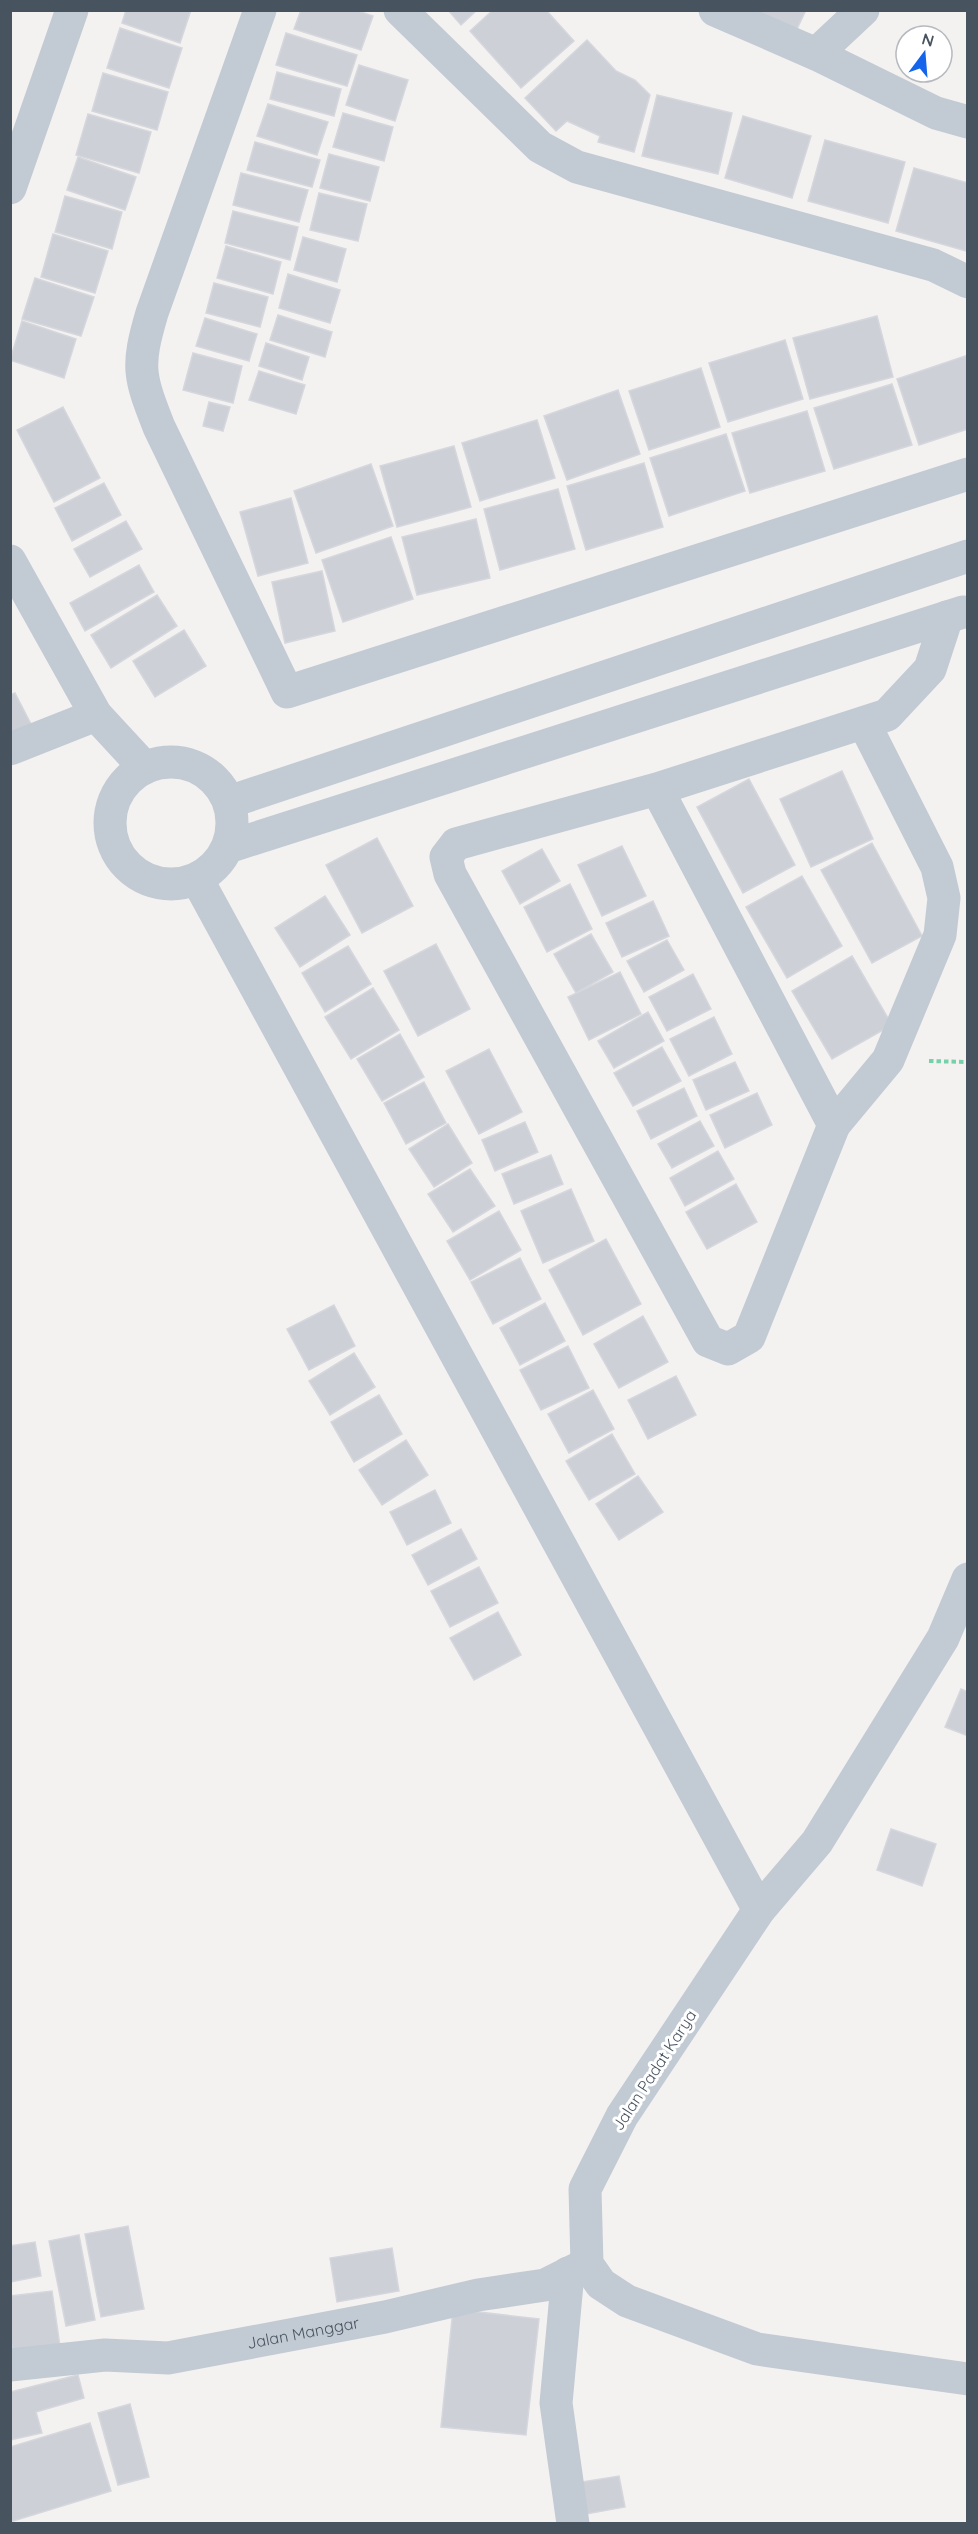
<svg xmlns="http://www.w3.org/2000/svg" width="978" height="2534" viewBox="0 0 978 2534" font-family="Quicksand,sans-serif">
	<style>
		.building { fill: #cdd0d7; stroke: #d5d7dd; stroke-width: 1.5 }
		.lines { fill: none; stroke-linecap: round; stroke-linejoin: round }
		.path { stroke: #76d1aa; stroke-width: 4; stroke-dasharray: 4.5 3; stroke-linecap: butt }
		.minor { stroke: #c2cbd3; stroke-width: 33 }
		.labels { text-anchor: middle; stroke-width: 6; stroke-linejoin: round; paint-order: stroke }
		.street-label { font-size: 16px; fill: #485360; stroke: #fff }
	</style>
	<rect width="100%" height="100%" fill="#f4f2f1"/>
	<g class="building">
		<polygon points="126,10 191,10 180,43 122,23"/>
		<polygon points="301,10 355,10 373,16 361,50 294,29"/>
		<polygon points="448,10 477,10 461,25"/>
		<polygon points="493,10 546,10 574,41 521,88 470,31"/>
		<polygon points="752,10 806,10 796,31"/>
		<polygon points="120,28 182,48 169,88 107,68"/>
		<polygon points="286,33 357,55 347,86 276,65"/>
		<polygon points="587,40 616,71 635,80 650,95 634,152 598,142 600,136 567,121 556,131 525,98"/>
		<polygon points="359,65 408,80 395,121 346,105"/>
		<polygon points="277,72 341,89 334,116 270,99"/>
		<polygon points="103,73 168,92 157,130 92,111"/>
		<polygon points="657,95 732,113 718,174 642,156"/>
		<polygon points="268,104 328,122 317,155 257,136"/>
		<polygon points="343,113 393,127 384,161 333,147"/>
		<polygon points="88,114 151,132 139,173 76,155"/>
		<polygon points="743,116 811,136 792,198 725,178"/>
		<polygon points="825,140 905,162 888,223 808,201"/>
		<polygon points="255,142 320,160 312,187 247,170"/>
		<polygon points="329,154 379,167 370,201 320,188"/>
		<polygon points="78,157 136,177 125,210 67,190"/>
		<polygon points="914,168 968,183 966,251 896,231"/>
		<polygon points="241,173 308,190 299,222 233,205"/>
		<polygon points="319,193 367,204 358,241 310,230"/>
		<polygon points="65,196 122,212 112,249 55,232"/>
		<polygon points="233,211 298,227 290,260 225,243"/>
		<polygon points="53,234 108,251 95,293 41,277"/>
		<polygon points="303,237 346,249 337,282 294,270"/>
		<polygon points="226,246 281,262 273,294 217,278"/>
		<polygon points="288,274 340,290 330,323 279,308"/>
		<polygon points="35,278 94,297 81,336 22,319"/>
		<polygon points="214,283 268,297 260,327 206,313"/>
		<polygon points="278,315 332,332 325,357 270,340"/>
		<polygon points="877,316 893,377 810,399 793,338"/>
		<polygon points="205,318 257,334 249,361 196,346"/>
		<polygon points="22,321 76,339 64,378 10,360"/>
		<polygon points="785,340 803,399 728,422 709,363"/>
		<polygon points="266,343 309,357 302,380 259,366"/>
		<polygon points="193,353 242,366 233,403 183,390"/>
		<polygon points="968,355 968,429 919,445 897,379"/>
		<polygon points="701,368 720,427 649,450 629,391"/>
		<polygon points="259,371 305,385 296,414 249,400"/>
		<polygon points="892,384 912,445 834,469 814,408"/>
		<polygon points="618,390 640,454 567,480 544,416"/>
		<polygon points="209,402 230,407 223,431 203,426"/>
		<polygon points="63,407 100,478 54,502 17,430"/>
		<polygon points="807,411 825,471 750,493 732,433"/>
		<polygon points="537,420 555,478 480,501 462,443"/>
		<polygon points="726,434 745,491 669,516 650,458"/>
		<polygon points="454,446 471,507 397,527 380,466"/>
		<polygon points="644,463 663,527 586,550 567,486"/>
		<polygon points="371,464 393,526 316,553 294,491"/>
		<polygon points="104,483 121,515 72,541 55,508"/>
		<polygon points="558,489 575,549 500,570 484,509"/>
		<polygon points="291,498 308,563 258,576 240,512"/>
		<polygon points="476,519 490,578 417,595 402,537"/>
		<polygon points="126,521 142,549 90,577 74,549"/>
		<polygon points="391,537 413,599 343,622 322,560"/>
		<polygon points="139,565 154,592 85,631 70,603"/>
		<polygon points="322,571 335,631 285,643 272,582"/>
		<polygon points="157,595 177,626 111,668 91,635"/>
		<polygon points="184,630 206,666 155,697 133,661"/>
		<polygon points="15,693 33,728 10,740 10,695"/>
		<polygon points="842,771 873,839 811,867 780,799"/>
		<polygon points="749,779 795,865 743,893 697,807"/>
		<polygon points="377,838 413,906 362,933 326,865"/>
		<polygon points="872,843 922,936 872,963 821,870"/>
		<polygon points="622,846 646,896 602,916 578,865"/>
		<polygon points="542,849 560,881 520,904 502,871"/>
		<polygon points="802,876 842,946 787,978 746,907"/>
		<polygon points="570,884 592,929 547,952 524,907"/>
		<polygon points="325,896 350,935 300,967 275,928"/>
		<polygon points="653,901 669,936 622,957 606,923"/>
		<polygon points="591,934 613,972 576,993 554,954"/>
		<polygon points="667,940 684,970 644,992 627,961"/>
		<polygon points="436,944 470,1009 418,1036 384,971"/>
		<polygon points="348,946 371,984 325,1012 302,973"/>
		<polygon points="852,956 892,1025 832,1059 792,991"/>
		<polygon points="620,972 641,1014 589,1040 568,997"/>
		<polygon points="693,974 711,1009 667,1031 649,997"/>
		<polygon points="373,988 399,1030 351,1059 325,1017"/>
		<polygon points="648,1012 664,1041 614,1068 598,1041"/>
		<polygon points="714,1017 732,1054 689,1076 670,1039"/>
		<polygon points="400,1034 424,1077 382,1101 357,1059"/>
		<polygon points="662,1047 681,1081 633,1106 614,1073"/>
		<polygon points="489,1049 522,1112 479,1134 446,1071"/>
		<polygon points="735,1062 749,1091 706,1110 693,1080"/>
		<polygon points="424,1082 446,1123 406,1144 384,1103"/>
		<polygon points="684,1088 697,1116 651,1139 637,1111"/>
		<polygon points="757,1093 772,1125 725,1148 710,1115"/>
		<polygon points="700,1121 714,1146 672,1168 658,1144"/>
		<polygon points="525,1122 538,1152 495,1171 482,1140"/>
		<polygon points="448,1124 472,1163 434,1187 409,1149"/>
		<polygon points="718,1151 734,1179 685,1206 670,1178"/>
		<polygon points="551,1155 563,1184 514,1204 502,1174"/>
		<polygon points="470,1169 495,1206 453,1232 428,1194"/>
		<polygon points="736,1184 757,1222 707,1249 686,1212"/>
		<polygon points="571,1189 594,1241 543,1263 521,1211"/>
		<polygon points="499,1211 521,1250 470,1280 447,1241"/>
		<polygon points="606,1239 641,1304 583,1335 549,1270"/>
		<polygon points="520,1258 541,1299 493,1324 471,1282"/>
		<polygon points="545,1303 565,1341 520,1365 500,1328"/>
		<polygon points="334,1305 355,1346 309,1370 287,1329"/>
		<polygon points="643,1316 668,1362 619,1388 594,1344"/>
		<polygon points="568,1346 589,1388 541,1410 520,1370"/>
		<polygon points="354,1353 375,1387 330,1415 309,1381"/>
		<polygon points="676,1376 696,1415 648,1439 628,1400"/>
		<polygon points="593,1390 614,1429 569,1453 548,1414"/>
		<polygon points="379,1395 402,1434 354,1462 331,1422"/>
		<polygon points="612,1434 635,1474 589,1500 566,1461"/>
		<polygon points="406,1440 428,1475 382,1505 359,1470"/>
		<polygon points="638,1476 663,1512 619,1540 596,1504"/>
		<polygon points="435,1490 451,1523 407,1545 390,1512"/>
		<polygon points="461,1529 477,1559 428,1585 412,1555"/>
		<polygon points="479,1567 498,1603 450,1627 431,1591"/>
		<polygon points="498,1612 521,1655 474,1680 450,1638"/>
		<polygon points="961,1689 968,1692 968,1736 945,1727"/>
		<polygon points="891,1829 936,1844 922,1886 877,1870"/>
		<polygon points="128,2226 144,2309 101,2317 85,2234"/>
		<polygon points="79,2235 95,2320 66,2326 49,2241"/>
		<polygon points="35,2242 41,2276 10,2282 10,2246"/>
		<polygon points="392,2248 399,2291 337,2302 330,2258"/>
		<polygon points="52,2291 61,2353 14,2359 10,2334 10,2296"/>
		<polygon points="453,2309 539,2319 526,2435 441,2427"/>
		<polygon points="78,2375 84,2398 36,2412 42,2433 10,2440 10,2392"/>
		<polygon points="130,2404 149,2477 118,2485 98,2413"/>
		<polygon points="90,2423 111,2491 10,2522 10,2447"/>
		<polygon points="619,2476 625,2507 581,2515 575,2483"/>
	</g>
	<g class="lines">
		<polyline class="path" points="929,1061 968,1062"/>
		<g class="minor">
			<path d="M260,10L152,313C136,367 139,376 159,427L287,692L968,474"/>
			<polyline points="400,10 540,147 577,167 933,265 968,282"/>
			<polyline points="715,10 816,54 936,113 968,122"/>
			<polyline points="816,54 863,10"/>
			<polyline points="10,188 72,10"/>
			<polyline points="10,561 96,715 145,768"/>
			<polyline points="10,749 96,715"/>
			<circle cx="171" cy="823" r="61"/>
			<polyline points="657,789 834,1125 749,1337 728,1349 708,1341 450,874 446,857 456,844 657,789 887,715 930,669 947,617"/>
			<polyline points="229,802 968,556"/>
			<polyline points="228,847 963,612"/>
			<polyline points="197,879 759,1910"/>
			<polyline points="834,1125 888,1060 940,935 944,898 937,867 864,723"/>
			<polyline points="968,1579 943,1638 817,1842 759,1910 622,2116 585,2189 587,2264 601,2284 627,2301 757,2349 968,2379"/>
			<polyline points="568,2273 556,2403 573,2524"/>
			<path id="s1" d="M10,2365L105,2355L168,2358L385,2317L478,2295L545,2285L587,2264"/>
		</g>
	</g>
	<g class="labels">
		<g class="street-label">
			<text transform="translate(654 2070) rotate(-57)" y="6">Jalan Padat Karya</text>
			<text dy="6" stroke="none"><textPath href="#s1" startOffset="296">Jalan Manggar</textPath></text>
		</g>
	</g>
	<rect width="978" height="2534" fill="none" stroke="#485360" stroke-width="24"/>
	<g transform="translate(924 54) rotate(16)"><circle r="28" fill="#ffffff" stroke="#b6babf" stroke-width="1.5"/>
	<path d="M0-4.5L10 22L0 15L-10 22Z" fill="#1465ec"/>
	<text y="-9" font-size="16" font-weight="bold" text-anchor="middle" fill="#485360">N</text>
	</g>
</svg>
